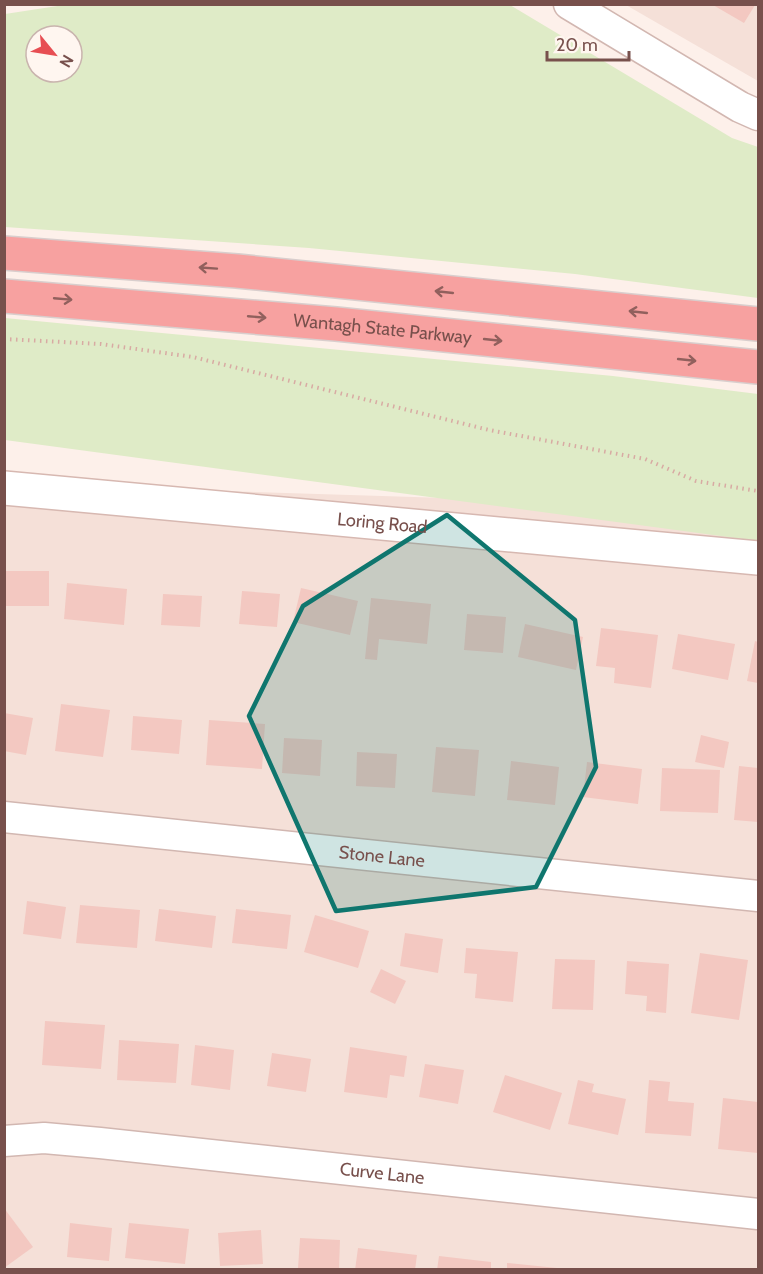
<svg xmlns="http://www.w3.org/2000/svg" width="763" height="1274" viewBox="0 0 763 1274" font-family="Cabin,sans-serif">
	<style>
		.residential { fill: #f5e0d8 }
		.green { fill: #dfebc7; fill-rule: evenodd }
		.building { fill: #f3c8c1 }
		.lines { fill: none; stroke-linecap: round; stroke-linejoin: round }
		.street-casing { stroke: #d2b7b1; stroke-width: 33 }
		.secondary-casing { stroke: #d7b8b1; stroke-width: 36 }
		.highway-casing { stroke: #d9cecd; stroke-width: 36 }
		.path { stroke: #d8aaa3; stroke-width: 4; stroke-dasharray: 1.5 4.5; stroke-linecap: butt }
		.street { stroke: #fff; stroke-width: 30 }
		.secondary { stroke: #fff; stroke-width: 33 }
		.highway { stroke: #f7a1a0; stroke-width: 33 }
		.oneway { stroke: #91605d }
		.marked { fill: #0f766e; fill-opacity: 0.2; stroke: #0f766e; stroke-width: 4.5; stroke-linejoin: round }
		.labels { text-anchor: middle; stroke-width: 4.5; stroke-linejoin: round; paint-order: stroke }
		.street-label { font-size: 18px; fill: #78504c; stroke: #fff6f0 }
	</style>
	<rect width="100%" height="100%" fill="#fdf0ea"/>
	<g class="residential">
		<polygon points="626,5 758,5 758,81"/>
		<polygon points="4,484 758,508 758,1269 5,1269"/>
	</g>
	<g class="green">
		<path d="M64,5H510L732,138L758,147V298L575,274L309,248L5,227V14ZM36,36H72V72H36Z"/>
		<polygon points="5,318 613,376 758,394 758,541 5,440"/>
	</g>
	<g class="building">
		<polygon points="713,5 755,5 744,23"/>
		<rect x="4" y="571" width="45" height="35"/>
		<polygon points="67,583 127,589 124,625 64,619"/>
		<polygon points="301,588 358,601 350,635 293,622"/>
		<polygon points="242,591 280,594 277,627 239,624"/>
		<polygon points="163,594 202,596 200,627 161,625"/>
		<polygon points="371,598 431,604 427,644 379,639 377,660 365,659"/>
		<polygon points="467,614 506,617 503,653 464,650"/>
		<polygon points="525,624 583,637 576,670 518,657"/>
		<polygon points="601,628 658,635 651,688 614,683 615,668 596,666"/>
		<polygon points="678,634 735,644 728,680 672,669"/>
		<polygon points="755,641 758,642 758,683 747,681"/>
		<polygon points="61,704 110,710 103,757 55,751"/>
		<polygon points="4,713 33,718 26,755 4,751"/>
		<polygon points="133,716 182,720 179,754 131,750"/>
		<polygon points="209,720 265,724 262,769 206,765"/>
		<polygon points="701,735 729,742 724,768 695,762"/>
		<polygon points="284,738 322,740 320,776 282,773"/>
		<polygon points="436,747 479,750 475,796 432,792"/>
		<polygon points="357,752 397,754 395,788 356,786"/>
		<polygon points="511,761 559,767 555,805 507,800"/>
		<polygon points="587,762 642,769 638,804 583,797"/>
		<polygon points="739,766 758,768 758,822 734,820"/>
		<polygon points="662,768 720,770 718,813 660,811"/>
		<polygon points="27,901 66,907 61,939 23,934"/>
		<polygon points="80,905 140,910 137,948 76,943"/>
		<polygon points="159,909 216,916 212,948 155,941"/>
		<polygon points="236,909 291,915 287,949 232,943"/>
		<polygon points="315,915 369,931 358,968 304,952"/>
		<polygon points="405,933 443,939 438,973 400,966"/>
		<polygon points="466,948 518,952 513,1002 475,998 477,974 464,973"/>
		<polygon points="700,953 748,960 739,1020 691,1013"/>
		<polygon points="555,959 595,960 593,1010 552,1009"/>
		<polygon points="627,961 669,964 666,1013 646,1011 647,996 625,994"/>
		<polygon points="381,969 406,981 395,1004 370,992"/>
		<polygon points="45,1021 105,1025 101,1069 42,1065"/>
		<polygon points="119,1040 179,1044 176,1083 117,1080"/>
		<polygon points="195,1045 234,1050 230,1090 191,1085"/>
		<polygon points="350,1047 407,1056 404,1077 390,1075 387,1098 344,1092"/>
		<polygon points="272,1053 311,1059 306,1092 267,1086"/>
		<polygon points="425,1064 464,1070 458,1104 419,1097"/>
		<polygon points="505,1075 562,1093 550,1130 493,1112"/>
		<polygon points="578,1080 594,1084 592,1092 626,1099 618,1135 568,1124"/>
		<polygon points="649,1080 670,1082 668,1101 694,1103 691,1136 645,1133"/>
		<polygon points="723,1098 758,1102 758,1153 718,1149"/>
		<polygon points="4,1208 33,1247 4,1268"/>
		<polygon points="70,1223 112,1228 109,1261 67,1257"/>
		<polygon points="129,1223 189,1229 185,1264 125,1258"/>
		<polygon points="261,1230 263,1264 220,1266 218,1233"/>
		<polygon points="300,1238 340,1240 339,1270 298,1268"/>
		<polygon points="358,1248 417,1255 415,1270 355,1270"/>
		<polygon points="439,1256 491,1262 491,1270 437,1270"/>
		<polygon points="507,1263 557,1268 556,1270 507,1270"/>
	</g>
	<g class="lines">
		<g class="street-casing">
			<g id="street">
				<polyline points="569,4 740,107 758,115"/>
				<path id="s1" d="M4,817L758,896"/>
				<path id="s2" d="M4,1141L44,1138L100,1143L758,1214"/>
			</g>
		</g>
		<g class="secondary-casing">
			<g id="secondary">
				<path id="s3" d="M4,488L758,558"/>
			</g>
		</g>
		<g class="highway-casing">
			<g id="highway">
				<polyline points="4,253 237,271 758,324"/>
				<path id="s4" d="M4,296L336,324L758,367"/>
			</g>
		</g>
		<polyline class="path" points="4,339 101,344 193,357 489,430 645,459 696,481 758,491"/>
		<use href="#street" class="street"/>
		<use href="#secondary" class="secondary"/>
		<use href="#highway" class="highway"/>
	</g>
	<defs><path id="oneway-shaft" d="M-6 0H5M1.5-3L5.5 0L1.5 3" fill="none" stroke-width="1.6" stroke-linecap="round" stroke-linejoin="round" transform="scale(1.5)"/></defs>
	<g class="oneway">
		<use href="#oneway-shaft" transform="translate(208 268) rotate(-176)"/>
		<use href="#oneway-shaft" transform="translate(444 292) rotate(-174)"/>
		<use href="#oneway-shaft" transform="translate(63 299) rotate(5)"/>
		<use href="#oneway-shaft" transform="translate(638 312) rotate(-174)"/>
		<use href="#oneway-shaft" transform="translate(257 317) rotate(5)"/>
		<use href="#oneway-shaft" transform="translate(493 340) rotate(6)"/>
		<use href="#oneway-shaft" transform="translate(687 360) rotate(6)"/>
	</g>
	<path class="marked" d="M447,515L575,620L596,767L536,887L336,911L249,716L303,606Z"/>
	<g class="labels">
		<g class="street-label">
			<text dy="6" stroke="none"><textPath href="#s4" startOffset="380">Wantagh State Parkway</textPath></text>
			<text dy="6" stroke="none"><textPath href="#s3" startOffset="380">Loring Road</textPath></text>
			<text dy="6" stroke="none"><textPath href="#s1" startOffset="380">Stone Lane</textPath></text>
			<text dy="6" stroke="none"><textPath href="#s2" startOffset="380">Curve Lane</textPath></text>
		</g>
	</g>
	<rect width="763" height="1274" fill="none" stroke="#78504c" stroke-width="12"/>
	<g transform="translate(54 54) rotate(120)"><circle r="28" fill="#fff6f0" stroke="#c9b4ae" stroke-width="1.5"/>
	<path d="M0-4.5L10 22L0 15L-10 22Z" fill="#e74e53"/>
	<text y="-9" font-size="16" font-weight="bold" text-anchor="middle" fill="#78504c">N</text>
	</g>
	<path d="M547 51v9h82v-9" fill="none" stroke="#78504c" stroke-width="3"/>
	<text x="556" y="51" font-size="18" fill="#78504c" stroke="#fff6f0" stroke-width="4.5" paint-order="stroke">20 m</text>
</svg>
